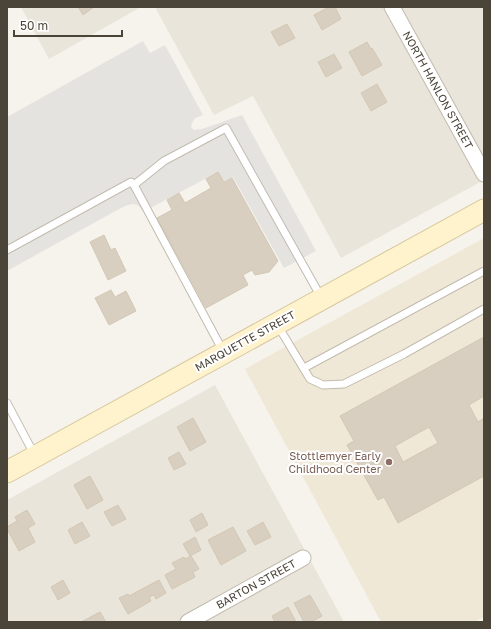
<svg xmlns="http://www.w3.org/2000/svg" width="491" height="629" viewBox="0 0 491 629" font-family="'Golos Text',sans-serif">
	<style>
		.residential { fill: #eae5da }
		.education { fill: #efe8d6 }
		.parking { fill: #e5e3e0 }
		.building { fill: #d8cfc1; stroke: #d3c7b4; fill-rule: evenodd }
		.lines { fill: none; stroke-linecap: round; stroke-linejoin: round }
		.lane-casing { stroke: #c2bbae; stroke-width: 9 }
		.street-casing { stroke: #c2bbae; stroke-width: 17 }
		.secondary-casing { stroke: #d6c79b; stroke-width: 23 }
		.lane { stroke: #fff; stroke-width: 7 }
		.street { stroke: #fff; stroke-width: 15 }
		.secondary { stroke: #fff3cd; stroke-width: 21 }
		.education-dot { fill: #8d6e63; stroke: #fff; stroke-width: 1.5 }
		.labels { text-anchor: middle; stroke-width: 4; stroke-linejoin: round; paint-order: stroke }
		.street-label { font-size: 11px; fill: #4b4439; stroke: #fff }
		.education-label { font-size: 11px; fill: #785e54; stroke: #fff; text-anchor: end }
	</style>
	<rect width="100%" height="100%" fill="#f6f3ec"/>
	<g class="residential">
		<polygon points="21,7 141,7 49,59"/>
		<polygon points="155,7 484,7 484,180 341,258 253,96 214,115"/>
		<polygon points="215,385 344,622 7,622 7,500"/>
	</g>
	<polygon class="education" points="484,238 484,617 474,622 381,622 245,369"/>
	<polygon class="parking" points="143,41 150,53 165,45 203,115 195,118 192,123 191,127 194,130 202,129 242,115 316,251 284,268 233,177 224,181 218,172 143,212 139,206 134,204 128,205 121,208 7,271 7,117"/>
	<g class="building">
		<polygon points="78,7 94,7 83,15"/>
		<polygon points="329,7 335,7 341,19 322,30 314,15"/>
		<polygon points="287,24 295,38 279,46 271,32"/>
		<polygon points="367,42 371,49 372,48 382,65 362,76 349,52"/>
		<polygon points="334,54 342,68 326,77 318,62"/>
		<polygon points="377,84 387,102 371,111 361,93"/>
		<polygon points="218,172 224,182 232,178 278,261 269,272 255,275 252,270 243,275 248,285 206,308 157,218 172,210 167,200 179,193 185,203 211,188 206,179"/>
		<polygon points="104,235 111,250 115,248 126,271 108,280 90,242"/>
		<polygon points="111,290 115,297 126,291 136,311 109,325 95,298"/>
		<path d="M484,337V396L469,405L478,422L484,418V476L398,523L384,497L378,500L347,445L354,441L340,416ZM429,427L438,443L403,462L395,446Z"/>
		<polygon points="193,418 206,442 190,451 177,427"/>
		<polygon points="179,452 186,464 174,470 168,458"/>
		<polygon points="90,476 103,500 87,509 74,485"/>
		<polygon points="118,505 126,519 112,526 104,512"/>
		<polygon points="27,510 35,524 28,528 35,542 19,551 7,529 7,527 17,521 15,517"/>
		<polygon points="202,513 208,525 196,532 190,520"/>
		<polygon points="82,522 90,536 75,544 68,530"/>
		<polygon points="263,522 271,537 255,545 247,531"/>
		<polygon points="233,527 246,551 221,565 208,540"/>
		<polygon points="195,537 201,550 190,556 183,544"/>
		<polygon points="191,556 199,569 193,572 195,577 172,589 165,575 176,569 172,563 184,557 185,559"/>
		<polygon points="63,580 70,593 58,600 51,587"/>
		<polygon points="159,580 166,593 156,599 154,595 149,597 151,601 128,614 119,598 128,594 129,596"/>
		<polygon points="310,595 322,616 311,622 304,622 294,603"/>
		<polygon points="288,607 296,622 275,622 272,616"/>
		<polygon points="100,612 106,622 81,622"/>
	</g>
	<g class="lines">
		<g class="lane-casing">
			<g id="lane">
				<polyline points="7,250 131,182 134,185"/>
				<polyline points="278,326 310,379 323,385 344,384 404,354 484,309"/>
				<polyline points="223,351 134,185 164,161 226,128 321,297"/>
				<polyline points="304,368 484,271"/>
				<polyline points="7,403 34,454"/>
			</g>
		</g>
		<g class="street-casing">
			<g id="street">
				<polyline points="392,7 484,174"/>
				<polyline points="188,622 303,558"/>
			</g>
		</g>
		<g class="secondary-casing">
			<polyline id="secondary" points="7,472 484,210"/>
		</g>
		<use href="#lane" class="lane"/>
		<use href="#street" class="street"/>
		<use href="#secondary" class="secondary"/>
	</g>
	<circle class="education-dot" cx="389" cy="462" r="4"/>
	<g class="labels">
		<g class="street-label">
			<text transform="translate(438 90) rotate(61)" y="4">NORTH HANLON STREET</text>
			<text transform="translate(245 341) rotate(-29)" y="4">MARQUETTE STREET</text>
			<text transform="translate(256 584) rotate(-29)" y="4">BARTON STREET</text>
		</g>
		<g class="education-label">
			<text x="381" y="460">Stottlemyer Early<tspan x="381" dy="13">Childhood Center</tspan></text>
		</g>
	</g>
	<rect width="491" height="629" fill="none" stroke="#4b4439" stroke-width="16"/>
	<path d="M14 30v6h108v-6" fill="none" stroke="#4b4439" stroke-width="2"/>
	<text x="20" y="30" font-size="12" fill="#4b4439" stroke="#ffffff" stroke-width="3" paint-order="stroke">50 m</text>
</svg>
